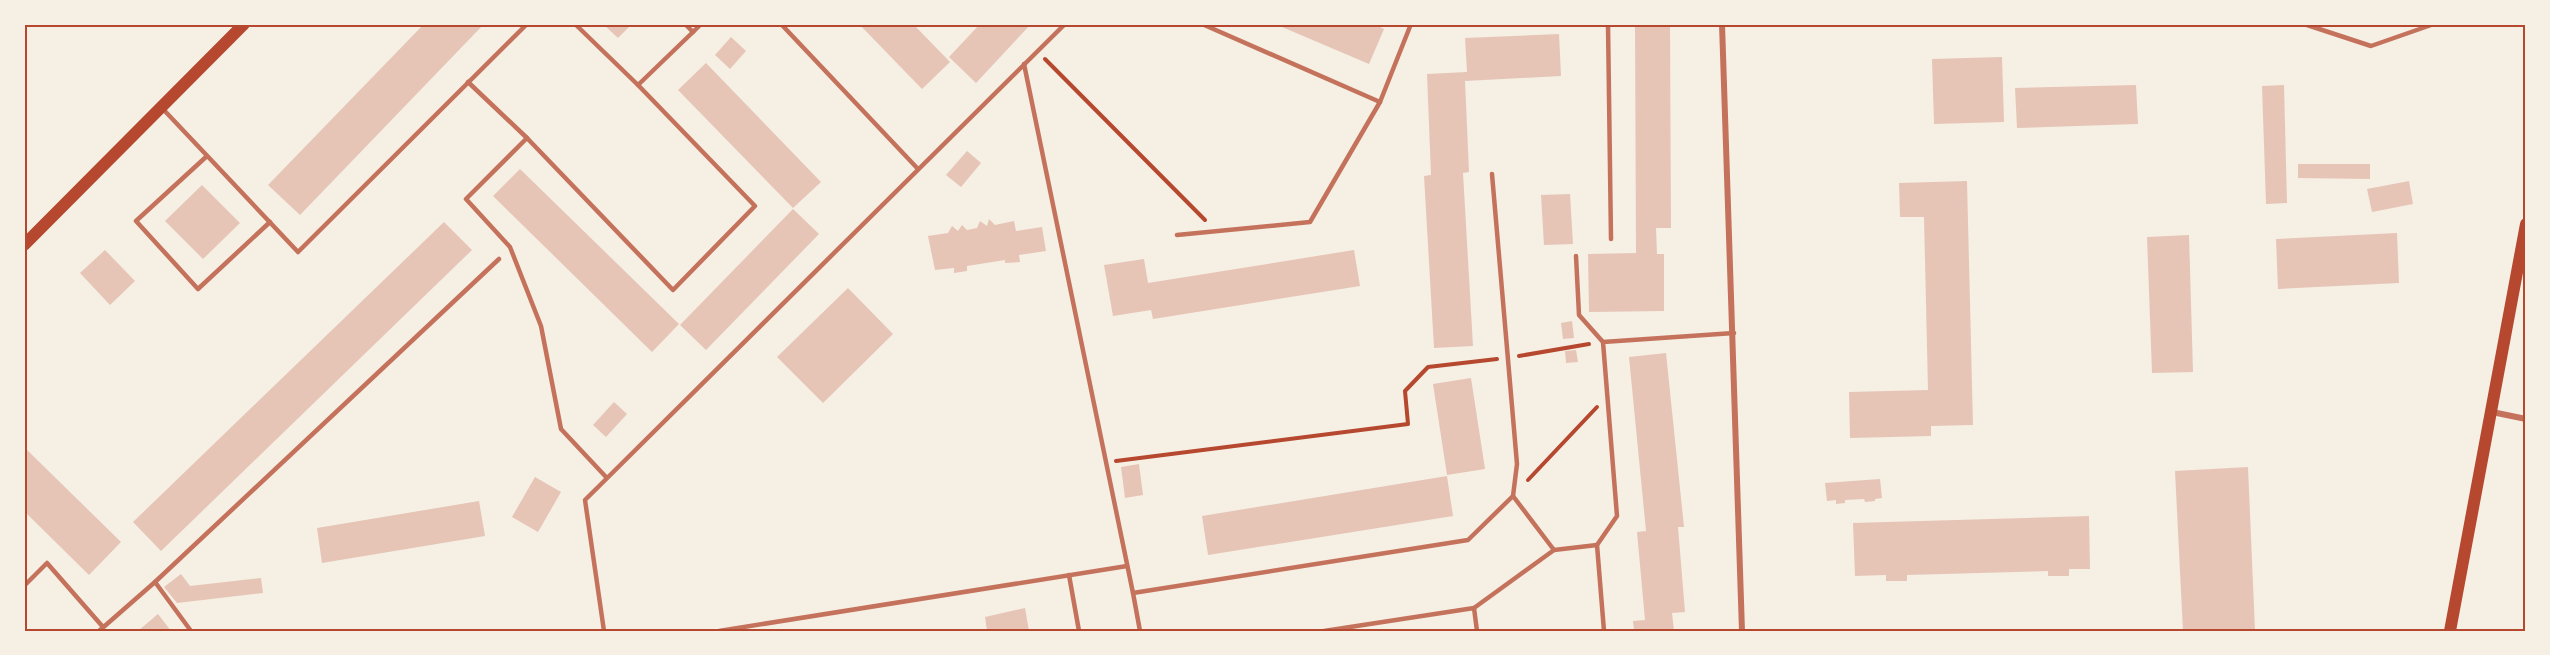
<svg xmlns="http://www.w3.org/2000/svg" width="2550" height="655" viewBox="0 0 2550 655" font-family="Inter,sans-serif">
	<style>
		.building { fill: #e6c5b7 }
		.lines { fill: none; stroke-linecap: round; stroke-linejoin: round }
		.path { stroke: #b5482f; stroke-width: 4 }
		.service { stroke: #c5725c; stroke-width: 4.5 }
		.minor { stroke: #c5725c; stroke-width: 6 }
		.secondary { stroke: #b5482f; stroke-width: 12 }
		.neatline { fill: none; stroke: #b5482f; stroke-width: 2 }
	</style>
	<rect width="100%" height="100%" fill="#f6efe4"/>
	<g class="building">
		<polygon points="424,24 484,24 300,215 268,185"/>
		<polygon points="603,24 632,24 618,38"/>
		<polygon points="859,24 913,24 950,62 922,89"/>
		<polygon points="980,24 1031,24 976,83 949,57"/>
		<polygon points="1275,24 1374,24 1384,29 1369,64"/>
		<polygon points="1635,24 1670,24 1671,228 1656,228 1657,254 1664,254 1664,311 1589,312 1588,254 1636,253"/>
		<polygon points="1559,34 1561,76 1465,81 1469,172 1463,173 1473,346 1434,348 1424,176 1431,175 1427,74 1467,72 1465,38"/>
		<polygon points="731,37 746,51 730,69 715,55"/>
		<polygon points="2002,57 2004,122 1934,124 1932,59"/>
		<polygon points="706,63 821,182 793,208 678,90"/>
		<polygon points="2136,85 2138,124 2017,128 2015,88"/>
		<polygon points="2284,85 2287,203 2266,204 2262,86"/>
		<polygon points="967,151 981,163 961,187 946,175"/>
		<polygon points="2298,164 2370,164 2370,179 2298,178"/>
		<polygon points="520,169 679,324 652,352 493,196"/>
		<polygon points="1967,181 1973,425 1931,426 1931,436 1850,438 1849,392 1928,390 1924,217 1900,217 1899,183"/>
		<polygon points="2409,181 2413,204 2372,212 2367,189"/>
		<polygon points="202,185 240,223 203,259 165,221"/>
		<polygon points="1570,194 1573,244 1544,245 1541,195"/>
		<polygon points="793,209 819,234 706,350 680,325"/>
		<polygon points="989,219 995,225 1014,221 1016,231 1042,227 1046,251 1019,255 1020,262 1005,263 1005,260 967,266 967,271 954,273 954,268 935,270 928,236 948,233 952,226 958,231 962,225 967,230 977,228 980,221 987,226"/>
		<polygon points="444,222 472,250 161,551 133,522"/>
		<polygon points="2397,233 2399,283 2278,289 2276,239"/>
		<polygon points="2189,235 2193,372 2152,373 2147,237"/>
		<polygon points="105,250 135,281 110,305 80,273"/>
		<polygon points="1354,250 1360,286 1153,319 1151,310 1113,316 1104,265 1144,259 1148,283"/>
		<polygon points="848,288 893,334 823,403 777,357"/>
		<polygon points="1572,321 1574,338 1563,339 1561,323"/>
		<polygon points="1576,350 1578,362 1566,363 1565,351"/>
		<polygon points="1666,353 1684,527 1678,527 1685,612 1672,613 1674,631 1634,631 1633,621 1645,620 1637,532 1646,531 1629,357"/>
		<polygon points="1471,378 1485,469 1447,475 1433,384"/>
		<polygon points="614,402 627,414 606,437 593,425"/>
		<polygon points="24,447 121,542 89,575 24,511"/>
		<polygon points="1139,464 1143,495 1125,498 1121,467"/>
		<polygon points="2248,467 2255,631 2183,631 2175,471"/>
		<polygon points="1447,476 1453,516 1208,555 1202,516"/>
		<polygon points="535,477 561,492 538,532 512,517"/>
		<polygon points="1880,479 1882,498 1875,499 1875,501 1865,502 1864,499 1845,500 1845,503 1836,504 1836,500 1827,501 1825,483"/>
		<polygon points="479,501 485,536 322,563 317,528"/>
		<polygon points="2089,516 2090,569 2069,569 2069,576 2048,576 2048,571 1907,575 1907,581 1886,581 1886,575 1855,576 1853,523"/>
		<polygon points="181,574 190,586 261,578 263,593 177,603 164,587"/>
		<polygon points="1025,608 1029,631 987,631 985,617"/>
		<polygon points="158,614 171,631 138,631"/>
	</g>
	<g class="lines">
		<g class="path">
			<polyline points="1045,59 1205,220"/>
			<polyline points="1519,356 1589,344"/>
			<polyline points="1116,461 1408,424 1405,391 1428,367 1497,359"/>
			<polyline points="1528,480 1597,407"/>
		</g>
		<g class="service">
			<polyline points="575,24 638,85"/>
			<polyline points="781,24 918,169"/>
			<polyline points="1202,24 1380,102"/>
			<polyline points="1608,24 1611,239"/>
			<polyline points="2304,24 2371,46 2434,24"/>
			<polyline points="693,32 701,24"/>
			<polyline points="1024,64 1133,593"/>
			<polyline points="468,82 527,138 673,290 755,206 638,85 693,32 685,24"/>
			<polyline points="162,108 298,252 527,24"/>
			<polyline points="527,138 466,199 510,247 541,326 561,429 606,477"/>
			<polyline points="207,156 136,221 198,289 270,222"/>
			<polyline points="1177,235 1310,222 1380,102 1411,24"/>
			<polyline points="1576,256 1579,315 1603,342"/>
			<polyline points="1513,496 1554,550 1597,545"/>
			<polyline points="1069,575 1079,631"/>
			<polyline points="24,586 47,563 103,627"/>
			<polyline points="1474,608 1554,550"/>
			<polyline points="99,631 155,582"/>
			<polyline points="191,631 155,582 499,259"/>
			<polyline points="604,631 585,500 1065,24"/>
			<polyline points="719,631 1127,566"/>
			<polyline points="1140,631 1133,593 1468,540 1513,496 1517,464 1492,174"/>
			<polyline points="1324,631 1474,608 1477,631"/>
			<polyline points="1604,631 1597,545 1617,516 1603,342 1734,333"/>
		</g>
		<g class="minor">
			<polyline points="1722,24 1742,631"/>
			<polyline points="2492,412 2526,419"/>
		</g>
		<g class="secondary">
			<polyline points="24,245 244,24"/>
			<polyline points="2450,631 2526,224"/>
		</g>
	</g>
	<rect width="2550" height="655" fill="none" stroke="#f6efe4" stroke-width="51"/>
	<rect x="26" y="26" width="2498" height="604" class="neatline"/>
</svg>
